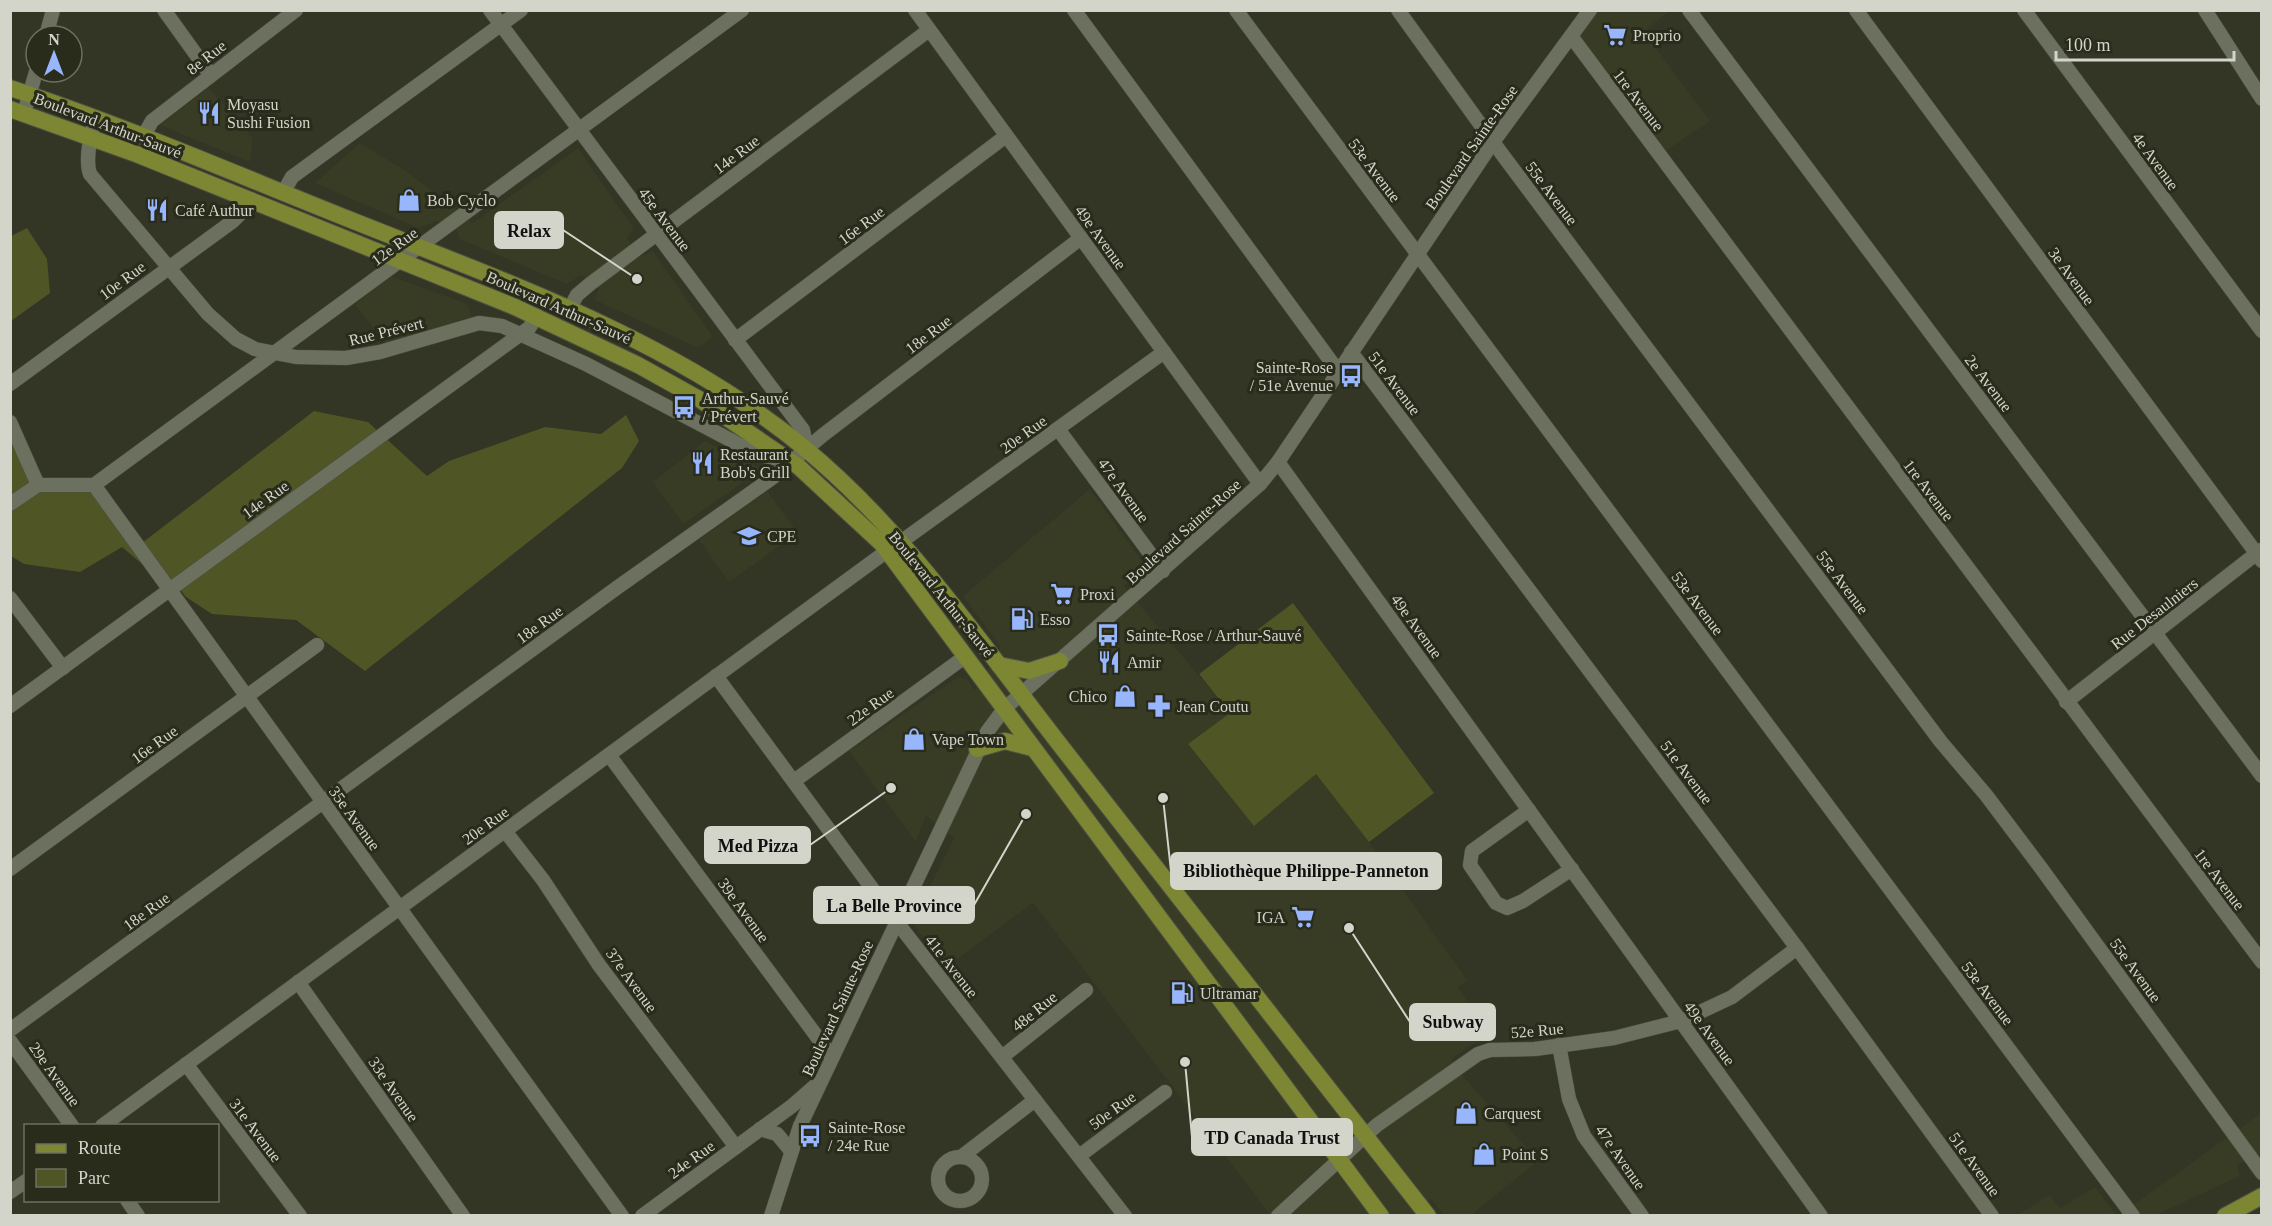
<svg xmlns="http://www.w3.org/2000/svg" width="2272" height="1226" viewBox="0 0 2272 1226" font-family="Georgia,serif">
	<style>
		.built { fill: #383c25 }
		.green { fill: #4f5525 }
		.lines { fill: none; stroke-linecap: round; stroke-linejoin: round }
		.minor-casing { stroke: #4e5143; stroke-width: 15 }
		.major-casing { stroke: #4e5143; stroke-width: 18 }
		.minor { stroke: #6c705e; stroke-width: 14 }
		.major { stroke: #7d8633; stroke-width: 16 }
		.labels { text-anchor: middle; stroke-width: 6; stroke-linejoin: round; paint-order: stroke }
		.poi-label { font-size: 16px; fill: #d3d5cb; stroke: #292b1b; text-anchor: start }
		.street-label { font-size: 16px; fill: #d3d5cb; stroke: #292b1b }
		.leader { fill: none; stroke: #d3d5cb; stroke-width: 2 }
		.callout-dot { fill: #d3d5cb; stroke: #292b1b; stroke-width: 2 }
		.callout { fill: #d3d5cb; stroke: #d3d5cb; stroke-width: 2 }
		.callout-label { font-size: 18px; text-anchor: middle; font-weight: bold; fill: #111 }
	</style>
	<rect width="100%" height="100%" fill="#333525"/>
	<g class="built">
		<polygon points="1597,11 1669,11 1644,32 1710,121 1662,153 1576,37"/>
		<polygon points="209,88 253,139 250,162 160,125"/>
		<polygon points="360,143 406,171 473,223 578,148 634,229 627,238 640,257 653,251 713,337 698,348 595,300 599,288 581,275 567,284 459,239 457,230 437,221 418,228 315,183"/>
		<polygon points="390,276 468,304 471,317 386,344 355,305"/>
		<polygon points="705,441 762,469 683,524 653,482"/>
		<polygon points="1090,489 1143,563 1124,586 1230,713 1188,744 1254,826 1316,774 1369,842 1467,980 1458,988 1492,1036 1469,1046 1452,1059 1463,1076 1538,1161 1471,1215 1444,1215 1431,1199 1412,1215 1270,1215 1033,903 945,968 912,922 954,838 926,816 916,842 849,751 958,677 967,679 975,690 1001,647 963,596"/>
		<polygon points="767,491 798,533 729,582 699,540"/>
		<polygon points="2261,1113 2261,1153 2237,1165 2240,1176 2156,1215 2118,1216"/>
		<polygon points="2095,1187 2116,1215 2017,1215 2050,1195 2060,1208"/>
	</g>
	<g class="green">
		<polygon points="27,228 47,259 50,293 11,321 11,236"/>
		<polygon points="314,411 368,422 427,476 449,461 545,427 601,434 626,415 639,441 622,468 365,671 296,620 212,614 186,597 142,543"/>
		<polygon points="10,422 38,485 92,489 168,586 122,547 80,572 24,564 11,556"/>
		<polygon points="1293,603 1434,793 1369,842 1316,774 1254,826 1188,744 1230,713 1199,674"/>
	</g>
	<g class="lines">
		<g class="minor-casing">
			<g id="minor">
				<polyline points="164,10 210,74"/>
				<polyline points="490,10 803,430 807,450"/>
				<polyline points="915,10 1260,484"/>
				<polyline points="1074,10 1338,371"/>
				<polyline points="1236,10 2133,1216"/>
				<polyline points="1398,10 1493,142 1941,742 1986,795 2041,868 2262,1173"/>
				<polyline points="1689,10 2262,776"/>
				<polyline points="1856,10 2262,561"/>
				<polyline points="2024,10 2262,331"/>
				<polyline points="2205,10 2262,99"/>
				<polyline points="46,36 53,10"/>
				<polyline points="1571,36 2262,962"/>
				<polyline points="24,113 36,72"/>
				<path d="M95,119C91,133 85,160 90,174L208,314L236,339L255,349L296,357L346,358L380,352L479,323L502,326L586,364L757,454L786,461"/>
				<polyline points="143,137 152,121 296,10"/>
				<polyline points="283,193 292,177 521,10"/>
				<polyline points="569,310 577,295 590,284 929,30"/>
				<polyline points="735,340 1006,136"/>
				<polyline points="1351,352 1797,948 1992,1216"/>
				<polyline points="10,384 233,221 242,212 250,199"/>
				<polyline points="10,422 38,485"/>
				<polyline points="1058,429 1163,571"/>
				<polyline points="1278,462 1821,1216"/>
				<polyline points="38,485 94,485"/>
				<polyline points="94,485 622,1216"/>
				<polyline points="94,485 742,10"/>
				<polyline points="10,504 38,485"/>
				<polyline points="902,541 1164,352"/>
				<polyline points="10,598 63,668"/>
				<polyline points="716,676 896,921 1125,1216"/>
				<polyline points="2066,702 2261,550"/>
				<polyline points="10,706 529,328 537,316"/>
				<polyline points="609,755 832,1057"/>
				<polyline points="794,781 966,656"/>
				<polyline points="1529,810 1472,851 1470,865 1496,903 1507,908 1523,901 1572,869"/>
				<polyline points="505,831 543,880 599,965 736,1147"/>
				<polyline points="10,869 317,645"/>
				<polyline points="298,982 463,1216"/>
				<polyline points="10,1030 618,587 772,478 823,435 1081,238"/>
				<polyline points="10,1041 72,1126"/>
				<polyline points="1559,1045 1569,1099 1584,1136 1642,1216"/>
				<polyline points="1002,1057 1086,990"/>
				<polyline points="186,1064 300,1216"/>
				<polyline points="102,1126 887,551"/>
				<polyline points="760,1129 777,1134 791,1151"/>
				<polyline points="1079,1156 1165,1092"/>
				<polyline points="961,1157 1035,1100"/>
				<circle cx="960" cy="1179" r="22"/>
				<polyline points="10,1192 26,1181"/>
				<polyline points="127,1200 138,1216"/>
				<polyline points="642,1216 792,1106 816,1085"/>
				<polyline points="771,1216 800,1126 987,732 1004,709 1260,484 1278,462 1493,142 1590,10"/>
				<polyline points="1278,1216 1377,1125 1478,1054 1490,1050 1535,1049 1614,1038 1681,1021 1732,997 1797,948"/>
			</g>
		</g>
		<g class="major-casing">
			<g id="major">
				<path d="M10,88C126,126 238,175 351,220C506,282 671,339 802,446C907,532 981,644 1064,750C1185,905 1307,1060 1428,1216"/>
				<polyline points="10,109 136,154 515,307 638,365 699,399 799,467 882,544 1381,1216"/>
				<polyline points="999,665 1029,671 1060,661"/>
				<polyline points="977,749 1005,741 1032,748"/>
				<polyline points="2225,1216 2262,1196"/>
			</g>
		</g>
		<use href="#minor" class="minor"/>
		<use href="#major" class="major"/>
	</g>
	<defs>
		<g id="supermarket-bare" transform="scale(1.8)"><path d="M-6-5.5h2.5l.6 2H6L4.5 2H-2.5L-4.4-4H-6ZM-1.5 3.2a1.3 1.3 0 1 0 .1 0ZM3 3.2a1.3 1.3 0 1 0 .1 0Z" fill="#97b6fd" stroke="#292b1b" stroke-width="2.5" paint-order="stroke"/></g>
		<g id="restaurant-bare" transform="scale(1.8)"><path d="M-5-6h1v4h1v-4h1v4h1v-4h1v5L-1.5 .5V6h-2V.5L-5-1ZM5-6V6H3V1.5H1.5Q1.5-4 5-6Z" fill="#97b6fd" stroke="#292b1b" stroke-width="2.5" paint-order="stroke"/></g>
		<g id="shop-bare" transform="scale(1.8)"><path d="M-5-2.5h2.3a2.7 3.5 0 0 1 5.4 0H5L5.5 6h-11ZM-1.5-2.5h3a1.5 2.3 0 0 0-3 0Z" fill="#97b6fd" stroke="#292b1b" stroke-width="2.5" paint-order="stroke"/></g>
		<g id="bus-bare" transform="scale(1.8)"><path d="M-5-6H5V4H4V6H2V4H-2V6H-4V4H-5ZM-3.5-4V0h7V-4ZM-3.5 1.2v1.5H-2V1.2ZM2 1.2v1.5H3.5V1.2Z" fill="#97b6fd" stroke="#292b1b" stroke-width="2.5" paint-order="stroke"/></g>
		<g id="school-bare" transform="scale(1.8)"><path d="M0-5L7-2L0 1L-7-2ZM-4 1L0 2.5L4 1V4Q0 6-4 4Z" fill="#97b6fd" stroke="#292b1b" stroke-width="2.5" paint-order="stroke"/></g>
		<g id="fuel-bare" transform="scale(1.8)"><path d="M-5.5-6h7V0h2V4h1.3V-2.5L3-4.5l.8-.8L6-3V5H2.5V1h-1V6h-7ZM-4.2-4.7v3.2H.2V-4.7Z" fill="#97b6fd" stroke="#292b1b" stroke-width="2.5" paint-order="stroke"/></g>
		<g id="pharmacy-bare" transform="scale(1.8)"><path d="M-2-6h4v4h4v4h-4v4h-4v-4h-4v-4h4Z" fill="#97b6fd" stroke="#292b1b" stroke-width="2.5" paint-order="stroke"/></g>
	</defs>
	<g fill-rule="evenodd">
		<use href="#supermarket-bare" x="1615" y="35"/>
		<use href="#restaurant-bare" x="209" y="113"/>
		<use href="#shop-bare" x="409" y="200"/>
		<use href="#restaurant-bare" x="157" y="210"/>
		<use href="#bus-bare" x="1351" y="376"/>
		<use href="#bus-bare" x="684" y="407"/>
		<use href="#restaurant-bare" x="702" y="463"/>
		<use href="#school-bare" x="749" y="536"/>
		<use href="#supermarket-bare" x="1062" y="594"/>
		<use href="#fuel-bare" x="1022" y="619"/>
		<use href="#bus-bare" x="1108" y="635"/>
		<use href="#restaurant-bare" x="1109" y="662"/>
		<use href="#shop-bare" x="1125" y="696"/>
		<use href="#pharmacy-bare" x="1159" y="706"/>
		<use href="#shop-bare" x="914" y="739"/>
		<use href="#supermarket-bare" x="1303" y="917"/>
		<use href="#fuel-bare" x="1182" y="993"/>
		<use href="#shop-bare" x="1466" y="1113"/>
		<use href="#bus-bare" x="810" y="1136"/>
		<use href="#shop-bare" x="1484" y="1154"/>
	</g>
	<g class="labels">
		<g class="poi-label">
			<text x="1633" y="41">Proprio</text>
			<text x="227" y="110">Moyasu<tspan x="227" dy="18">Sushi Fusion</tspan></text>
			<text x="427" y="206">Bob Cyclo</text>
			<text x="175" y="216">Café Authur</text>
			<text x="1333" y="373" text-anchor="end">Sainte-Rose<tspan x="1333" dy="18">/ 51e Avenue</tspan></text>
			<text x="702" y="404">Arthur-Sauvé<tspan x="702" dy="18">/ Prévert</tspan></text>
			<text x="720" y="460">Restaurant<tspan x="720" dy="18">Bob's Grill</tspan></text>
			<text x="767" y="542">CPE</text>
			<text x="1080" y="600">Proxi</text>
			<text x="1040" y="625">Esso</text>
			<text x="1126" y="641">Sainte-Rose / Arthur-Sauvé</text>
			<text x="1127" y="668">Amir</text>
			<text x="1107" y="702" text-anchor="end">Chico</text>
			<text x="1177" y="712">Jean Coutu</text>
			<text x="932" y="745">Vape Town</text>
			<text x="1285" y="923" text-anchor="end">IGA</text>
			<text x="1200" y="999">Ultramar</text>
			<text x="1484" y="1119">Carquest</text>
			<text x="828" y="1133">Sainte-Rose<tspan x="828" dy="18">/ 24e Rue</tspan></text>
			<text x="1502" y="1160">Point S</text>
		</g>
		<g class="street-label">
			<text transform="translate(206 57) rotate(-38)" y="6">8e Rue</text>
			<text transform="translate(1639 100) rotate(53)" y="6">1re Avenue</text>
			<text transform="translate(108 125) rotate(21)" y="6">Boulevard Arthur-Sauvé</text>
			<text transform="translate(1471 147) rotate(-55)" y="6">Boulevard Sainte-Rose</text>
			<text transform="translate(736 154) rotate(-37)" y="6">14e Rue</text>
			<text transform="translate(2156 161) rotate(54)" y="6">4e Avenue</text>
			<text transform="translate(1375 170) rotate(53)" y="6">53e Avenue</text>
			<text transform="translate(1552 193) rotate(53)" y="6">55e Avenue</text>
			<text transform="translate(665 219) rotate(53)" y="6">45e Avenue</text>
			<text transform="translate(861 225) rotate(-37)" y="6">16e Rue</text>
			<text transform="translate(1101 237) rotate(54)" y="6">49e Avenue</text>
			<text transform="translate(394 246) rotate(-36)" y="6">12e Rue</text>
			<text transform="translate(2072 276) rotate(54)" y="6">3e Avenue</text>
			<text transform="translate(122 280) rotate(-37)" y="6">10e Rue</text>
			<text transform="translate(559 307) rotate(24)" y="6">Boulevard Arthur-Sauvé</text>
			<text transform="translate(386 331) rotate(-14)" y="6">Rue Prévert</text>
			<text transform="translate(928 334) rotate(-37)" y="6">18e Rue</text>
			<text transform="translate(1395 383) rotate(53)" y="6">51e Avenue</text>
			<text transform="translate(1989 383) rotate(53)" y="6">2e Avenue</text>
			<text transform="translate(1023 434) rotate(-36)" y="6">20e Rue</text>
			<text transform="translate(1124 490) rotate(54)" y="6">47e Avenue</text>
			<text transform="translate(1929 490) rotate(53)" y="6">1re Avenue</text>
			<text transform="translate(265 499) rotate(-36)" y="6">14e Rue</text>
			<text transform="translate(1183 531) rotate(-42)" y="6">Boulevard Sainte-Rose</text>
			<text transform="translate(1843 582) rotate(53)" y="6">55e Avenue</text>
			<text transform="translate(942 594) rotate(51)" y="6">Boulevard Arthur-Sauvé</text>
			<text transform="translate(1698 603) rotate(53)" y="6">53e Avenue</text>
			<text transform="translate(2154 613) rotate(-38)" y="6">Rue Desaulniers</text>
			<text transform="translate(539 624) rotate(-36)" y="6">18e Rue</text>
			<text transform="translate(1417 626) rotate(54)" y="6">49e Avenue</text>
			<text transform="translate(870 706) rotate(-36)" y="6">22e Rue</text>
			<text transform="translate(154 744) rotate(-36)" y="6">16e Rue</text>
			<text transform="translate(1687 772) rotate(53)" y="6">51e Avenue</text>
			<text transform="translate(355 818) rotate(54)" y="6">35e Avenue</text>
			<text transform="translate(485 825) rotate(-36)" y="6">20e Rue</text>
			<text transform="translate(2220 879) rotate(53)" y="6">1re Avenue</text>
			<text transform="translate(744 910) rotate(54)" y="6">39e Avenue</text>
			<text transform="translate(146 911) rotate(-36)" y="6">18e Rue</text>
			<text transform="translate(952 966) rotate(52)" y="6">41e Avenue</text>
			<text transform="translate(2136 970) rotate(54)" y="6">55e Avenue</text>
			<text transform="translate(632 980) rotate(54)" y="6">37e Avenue</text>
			<text transform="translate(1988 993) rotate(53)" y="6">53e Avenue</text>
			<text transform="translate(837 1008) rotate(-65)" y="6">Boulevard Sainte-Rose</text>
			<text transform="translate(1034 1011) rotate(-39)" y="6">48e Rue</text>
			<text transform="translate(1537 1030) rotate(-5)" y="6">52e Rue</text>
			<text transform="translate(1710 1033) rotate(54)" y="6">49e Avenue</text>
			<text transform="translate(55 1074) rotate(54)" y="6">29e Avenue</text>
			<text transform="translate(394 1089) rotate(55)" y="6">33e Avenue</text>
			<text transform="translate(1112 1110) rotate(-36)" y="6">50e Rue</text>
			<text transform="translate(256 1130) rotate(53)" y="6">31e Avenue</text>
			<text transform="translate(1621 1157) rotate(55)" y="6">47e Avenue</text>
			<text transform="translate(691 1159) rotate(-36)" y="6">24e Rue</text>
			<text transform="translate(1975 1164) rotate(54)" y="6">51e Avenue</text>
		</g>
	</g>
	<path class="leader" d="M637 279L563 230M891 788L810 845M1163 798L1171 871M1026 814L974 905M1349 928L1410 1022M1185 1062L1192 1137"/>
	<g class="callout-dot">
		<circle cx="637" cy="279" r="6"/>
		<circle cx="891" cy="788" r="6"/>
		<circle cx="1163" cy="798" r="6"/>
		<circle cx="1026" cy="814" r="6"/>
		<circle cx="1349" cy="928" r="6"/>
		<circle cx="1185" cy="1062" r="6"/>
	</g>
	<g class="callout">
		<rect x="495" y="212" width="68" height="36" rx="6"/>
		<rect x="705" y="827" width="105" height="36" rx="6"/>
		<rect x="1171" y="853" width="270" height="36" rx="6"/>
		<rect x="814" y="887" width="160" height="36" rx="6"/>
		<rect x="1410" y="1004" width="85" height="36" rx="6"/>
		<rect x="1192" y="1119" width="160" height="36" rx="6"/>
	</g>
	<g class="callout-label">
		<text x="529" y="237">Relax</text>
		<text x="758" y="852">Med Pizza</text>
		<text x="1306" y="877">Bibliothèque Philippe-Panneton</text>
		<text x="894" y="912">La Belle Province</text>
		<text x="1453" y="1028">Subway</text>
		<text x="1272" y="1144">TD Canada Trust</text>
	</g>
	<rect width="2272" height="1226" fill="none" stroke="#d3d5cb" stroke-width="24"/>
	<rect x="24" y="1124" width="195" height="78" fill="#292b1b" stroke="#6d6f61" stroke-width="1.5"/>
	<rect x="36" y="1144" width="30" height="9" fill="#7d8633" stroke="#6d6f61" stroke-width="1.5"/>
	<text x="78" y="1154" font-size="18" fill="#d3d5cb">Route</text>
	<rect x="36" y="1169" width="30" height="18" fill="#4f5525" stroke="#6d6f61" stroke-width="1.5"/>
	<text x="78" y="1184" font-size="18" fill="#d3d5cb">Parc</text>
	<g transform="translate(54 54)"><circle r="28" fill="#292b1b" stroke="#6d6f61" stroke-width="1.5"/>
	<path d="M0-4.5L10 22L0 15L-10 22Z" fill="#97b6fd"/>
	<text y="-9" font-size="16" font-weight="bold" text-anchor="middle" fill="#d3d5cb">N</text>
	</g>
	<path d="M2056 51v9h178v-9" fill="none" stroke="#d3d5cb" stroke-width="3"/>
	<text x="2065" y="51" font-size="18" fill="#d3d5cb" stroke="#292b1b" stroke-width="4.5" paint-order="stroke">100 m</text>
</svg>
